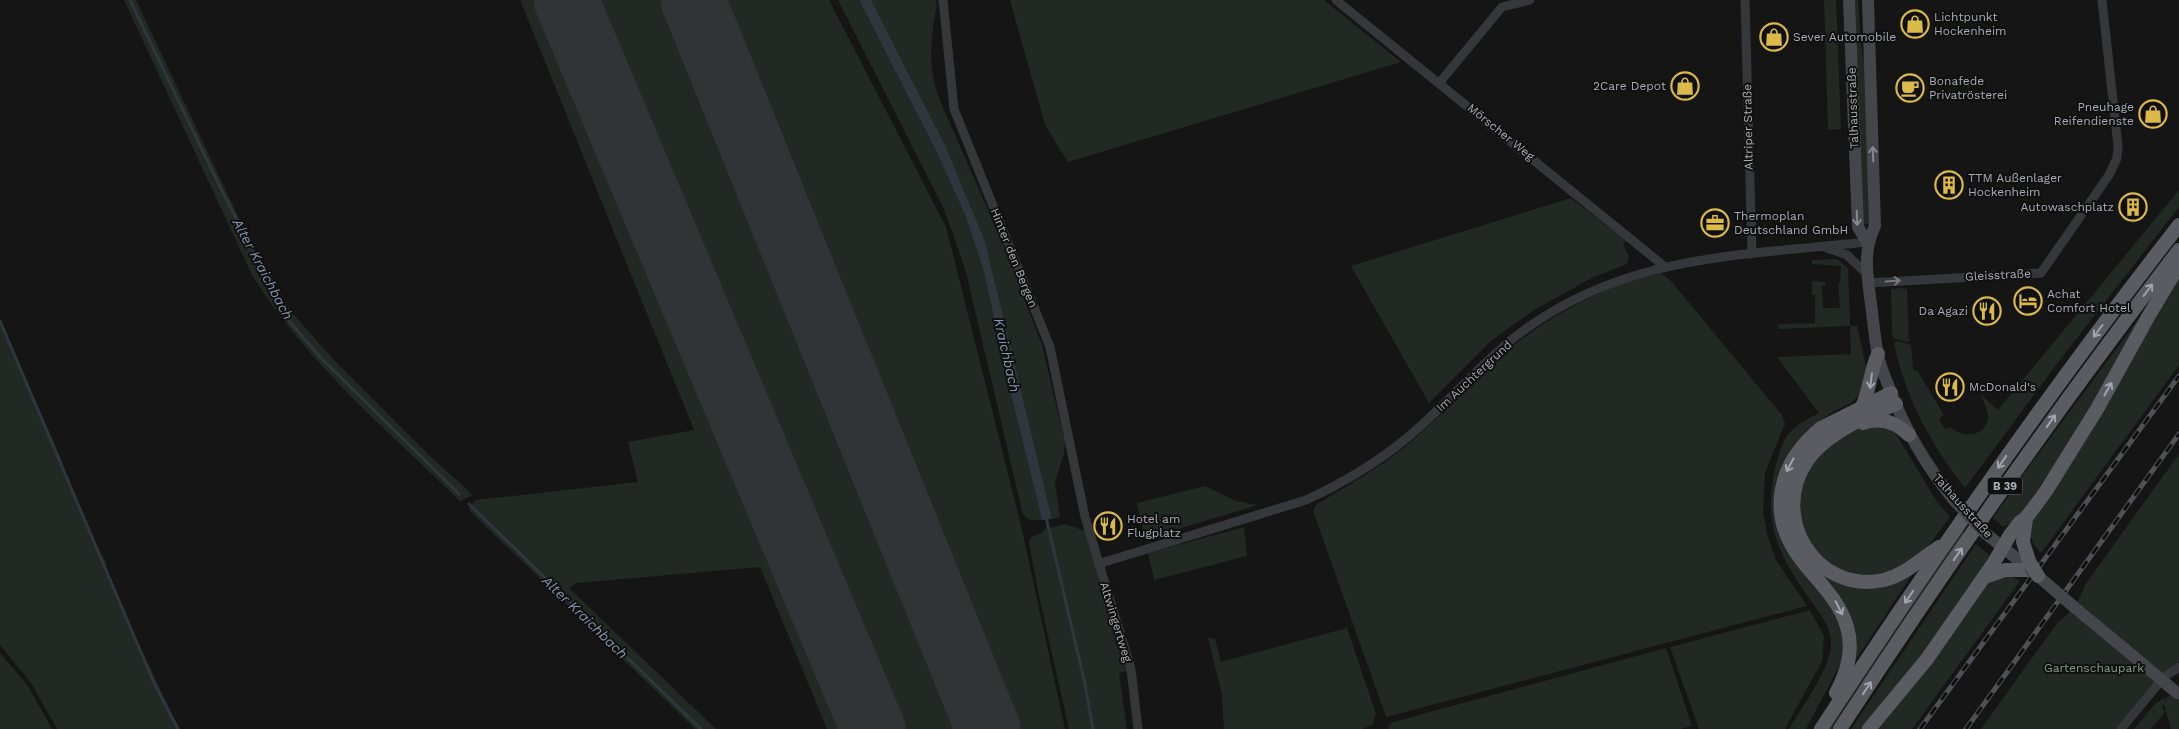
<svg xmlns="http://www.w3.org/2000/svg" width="2179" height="729" viewBox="0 0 2179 729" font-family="'Work Sans',sans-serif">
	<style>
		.green { fill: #222823 }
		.water { fill: #30363e }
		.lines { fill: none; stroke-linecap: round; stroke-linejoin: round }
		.stream { stroke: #30363e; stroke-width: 3 }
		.runway { stroke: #323336; stroke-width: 65 }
		.minor { stroke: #36373b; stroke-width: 9 }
		.secondary { stroke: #45464b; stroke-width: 12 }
		.trunk { stroke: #5b5c62; stroke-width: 14 }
		.rail-casing { stroke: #505156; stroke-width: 5 }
		.rail { stroke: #101011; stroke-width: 3; stroke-dasharray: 9; stroke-linecap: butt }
		.secondary-bridge { stroke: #45464b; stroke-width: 12 }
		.trunk-bridge { stroke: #5b5c62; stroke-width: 14 }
		.oneway { stroke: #868890 }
		.oneway2 { stroke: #75777e }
		.oneway3 { stroke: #a1a3ad }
		.labels { text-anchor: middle; stroke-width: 4; stroke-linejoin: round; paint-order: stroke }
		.shield { fill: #101011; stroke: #7b7c84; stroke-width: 1 }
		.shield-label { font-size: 11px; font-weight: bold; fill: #a9abb5 }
		.poi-label { font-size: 12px; fill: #a9abb5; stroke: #101011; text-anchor: start }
		.street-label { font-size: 12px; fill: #a9abb5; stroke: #101011 }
		.park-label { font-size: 12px; fill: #829e87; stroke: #101011 }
		.water-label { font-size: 14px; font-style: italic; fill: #8495ac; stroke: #101011 }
	</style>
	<rect width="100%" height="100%" fill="#151516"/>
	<g class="green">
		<path d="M124,0H136L262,267L292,313L335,361L431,457L473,495L460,501C387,430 306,362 252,275Z"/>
		<polygon points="520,0 829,0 946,227 1021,525 1065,729 827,729 760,567 577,583 569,588 716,729 695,729 470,511 469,508 476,500 638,482 628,442 694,430"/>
		<path d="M838,0H859L936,151L966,217L983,268L1010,391L1042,520C1033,521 1026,521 1022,511L966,272L954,237L944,209Z"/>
		<path d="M871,0H936L937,4C931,40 927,63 939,98L1008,256L1042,345L1065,442L1064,453L1055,482L1060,517L1052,519L985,241L945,145Z"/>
		<polygon points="1010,0 1324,0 1401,62 1068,162 1045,125"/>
		<polygon points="1824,0 1836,0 1841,129 1828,130"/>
		<polygon points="1855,0 1858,0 1861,44 1867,82 1871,224 1863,224"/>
		<path d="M2179,190V207L2056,365L1965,488C1930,443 1906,399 1894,343L1898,341L1911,345L1913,369L1918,372L1944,415L1939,419L1945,429L1950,427C1962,438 1986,438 1988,417C1988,410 1983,401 1980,394L1998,410Z"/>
		<polygon points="1571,198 1626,241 1623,245 1629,256 1627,264 1592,278 1534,310 1491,341 1429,403 1351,266"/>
		<path d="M1837,259L1848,268L1850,326H1857L1867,371L1860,394L1851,403L1831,413L1806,431L1792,447L1777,481L1774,507L1839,619L1843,640V659L1806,729H1789C1801,709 1831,667 1831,644C1831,625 1818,612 1808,597C1778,554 1763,523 1775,469C1783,436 1788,428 1819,413L1777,357L1851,354L1850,326L1779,329L1778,324L1815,323V295H1812V281L1825,282V286H1822L1823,308H1840L1838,283H1840L1841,266L1812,264V260Z"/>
		<path d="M1661,273L1671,281L1781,414L1785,423L1765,473L1763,512L1768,538L1776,560L1807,606L1386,717L1313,511L1317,504C1347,486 1378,469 1406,446C1434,423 1457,396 1483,372C1533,325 1593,288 1661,273Z"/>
		<path d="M2179,274V365L2041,553C2031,543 2029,536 2032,522Z"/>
		<polygon points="1901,288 1907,289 1909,342 1894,339 1892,334 1891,289"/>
		<polygon points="2137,321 2139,322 2071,441 2021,514 2014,521 2003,527 1993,518 2030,465"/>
		<polygon points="0,322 59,454 90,535 105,560 110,583 179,729 57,729 31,683 0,645"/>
		<polygon points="1871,426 1893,429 1936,500 1950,517 1929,545 1914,561 1900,570 1868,577 1845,573 1818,555 1800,528 1797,492 1819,453 1855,430"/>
		<polygon points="1822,439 1789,517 1834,578 1910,574 1911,576 1855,661 1834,592 1810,565 1786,515"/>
		<path d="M2179,454V662L2161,675L2117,729H1981L2058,622C2071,613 2080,600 2085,585Z"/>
		<polygon points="1205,486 1236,501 1258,505 1145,539 1137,503"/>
		<polygon points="1066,524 1085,531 1128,671 1119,673 1127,729 1069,729 1039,596 1029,542 1031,537 1042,533 1044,529"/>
		<polygon points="1244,527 1247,556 1154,580 1148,553"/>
		<polygon points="1961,531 1964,533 1833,729 1828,729"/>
		<polygon points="1976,544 1989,555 1987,562 1917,664 1863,729 1851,729"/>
		<polygon points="1997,577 2013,577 2020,581 1912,729 1874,729 1988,583"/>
		<polygon points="1810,610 1824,636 1822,661 1785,729 1699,729 1670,647"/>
		<polygon points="1347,628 1376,714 1372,725 1362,729 1224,729 1222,695 1208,638 1215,639 1221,662"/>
		<polygon points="1666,648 1692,726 1680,729 1389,729 1388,727 1393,722"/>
		<polygon points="0,653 28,686 52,729 0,729"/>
		<polygon points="2177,693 2179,695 2179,729 2171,729 2164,704 2162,707 2165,712 2151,729 2134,729 2155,704 2165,697 2164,703 2167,697"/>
	</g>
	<polygon class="water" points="859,0 871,0 945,145 985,241 1052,519 1042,520 1010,391 983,268 966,217 936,151"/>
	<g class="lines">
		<g class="stream">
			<polyline points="130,0 219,185 289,321 321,358 459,494"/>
			<polyline points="0,321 154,683 178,729"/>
			<polyline points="469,504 701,729"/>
			<polyline points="1046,517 1085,684 1093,729"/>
		</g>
		<g class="runway">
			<polyline points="566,0 873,729"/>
			<polyline points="693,0 988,729"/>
		</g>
		<g class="minor">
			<polyline points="943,0 954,109 1050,347 1085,517 1131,669 1138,729"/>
			<polyline points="1336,0 1664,266"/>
			<polyline points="1745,0 1752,254"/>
			<polyline points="1440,82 1502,7 1530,0"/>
			<polyline points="1827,248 1847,255 1867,274"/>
			<polyline points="1868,283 2041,273 2109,175 2117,158 2118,146 2102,0"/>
			<path d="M1098,564L1306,500C1343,483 1377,463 1408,437C1444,407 1474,371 1510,341C1617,254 1738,256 1867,242"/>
			<polyline points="2121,729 2164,677 2179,667"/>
		</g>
		<g class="secondary">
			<polyline points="1849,0 1858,227 1867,242"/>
			<path d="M1868,0L1875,226C1863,251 1867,271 1870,297C1873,316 1874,336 1878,355C1880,366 1885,377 1889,387C1905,430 1925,464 1954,500"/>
			<polyline points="1985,533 2031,570"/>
			<polyline points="2074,607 2126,650"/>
		</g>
		<g class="trunk">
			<path d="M1896,404C1868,415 1824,435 1807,461C1769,516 1815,595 1884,580C1906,574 1921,559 1939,547"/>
			<path d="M1862,407C1870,389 1870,372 1878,354"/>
			<path d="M1863,423C1881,417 1896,422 1909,435"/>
			<polyline points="2026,518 2023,542 2029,561"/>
			<polyline points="1985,577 2005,570 2031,570"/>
			<path d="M1836,693C1847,672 1854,651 1847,627C1839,599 1817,581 1800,558C1766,513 1779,462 1821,428L1891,393"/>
			<path d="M1821,729C1934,556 2052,388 2179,225"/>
			<path d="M1840,729C1947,565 2060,405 2179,250"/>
			<polyline points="1869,729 1927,659 1993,564 2010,535 2020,522 2026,518 2046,491 2097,409 2148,317 2179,265"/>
		</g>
		<g class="rail-casing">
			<g id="rail">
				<polyline points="1920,729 2179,376"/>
				<polyline points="1966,729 2179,434"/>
			</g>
		</g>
		<use href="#rail" class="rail"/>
		<g class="secondary-bridge">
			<polyline points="1954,500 1985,533"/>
			<polyline points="2031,570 2074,607"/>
			<polyline points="2126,650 2177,693"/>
		</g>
		<polyline class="trunk-bridge" points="2029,561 2038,576"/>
	</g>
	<defs><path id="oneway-shaft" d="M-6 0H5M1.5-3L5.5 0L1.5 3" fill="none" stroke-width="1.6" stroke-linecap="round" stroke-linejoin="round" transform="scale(1.25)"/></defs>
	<g class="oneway">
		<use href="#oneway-shaft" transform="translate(1873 154) rotate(-92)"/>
		<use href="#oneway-shaft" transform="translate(1857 218) rotate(88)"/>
	</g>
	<use class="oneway2" href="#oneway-shaft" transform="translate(1893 281) rotate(-4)"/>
	<g class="oneway3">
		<use href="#oneway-shaft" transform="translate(2148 290) rotate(-53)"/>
		<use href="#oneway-shaft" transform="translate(2098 331) rotate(127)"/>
		<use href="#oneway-shaft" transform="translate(1871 381) rotate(97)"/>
		<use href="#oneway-shaft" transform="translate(2108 389) rotate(-61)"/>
		<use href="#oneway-shaft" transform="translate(2051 421) rotate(-55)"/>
		<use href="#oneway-shaft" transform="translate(2002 462) rotate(125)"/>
		<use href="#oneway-shaft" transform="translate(1790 465) rotate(118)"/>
		<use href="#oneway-shaft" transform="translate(1958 554) rotate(-55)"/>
		<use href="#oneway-shaft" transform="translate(1909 597) rotate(124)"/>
		<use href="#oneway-shaft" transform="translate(1839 608) rotate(63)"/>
		<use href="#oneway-shaft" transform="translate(1867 688) rotate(-57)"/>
	</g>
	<defs>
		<g id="shop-ring" transform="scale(1.4375)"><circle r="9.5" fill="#101011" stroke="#dbba49" stroke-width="1.5"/><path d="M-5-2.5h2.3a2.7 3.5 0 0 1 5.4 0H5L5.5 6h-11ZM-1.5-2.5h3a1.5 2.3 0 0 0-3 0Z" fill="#dbba49"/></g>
		<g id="cafe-ring" transform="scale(1.4375)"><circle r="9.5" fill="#101011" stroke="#dbba49" stroke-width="1.5"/><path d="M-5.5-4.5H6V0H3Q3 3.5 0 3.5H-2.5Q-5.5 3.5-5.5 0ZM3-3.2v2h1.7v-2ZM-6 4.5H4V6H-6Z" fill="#dbba49"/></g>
		<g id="building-ring" transform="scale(1.4375)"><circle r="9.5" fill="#101011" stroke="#dbba49" stroke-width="1.5"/><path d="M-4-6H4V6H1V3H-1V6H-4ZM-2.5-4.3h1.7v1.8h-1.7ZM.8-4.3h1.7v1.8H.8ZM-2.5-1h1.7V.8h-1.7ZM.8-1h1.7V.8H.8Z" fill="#dbba49"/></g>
		<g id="office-ring" transform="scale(1.4375)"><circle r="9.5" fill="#101011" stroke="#dbba49" stroke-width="1.5"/><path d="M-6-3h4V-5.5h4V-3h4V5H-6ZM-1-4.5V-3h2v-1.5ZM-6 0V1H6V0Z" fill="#dbba49"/></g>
		<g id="hotel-ring" transform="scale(1.4375)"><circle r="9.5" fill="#101011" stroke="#dbba49" stroke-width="1.5"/><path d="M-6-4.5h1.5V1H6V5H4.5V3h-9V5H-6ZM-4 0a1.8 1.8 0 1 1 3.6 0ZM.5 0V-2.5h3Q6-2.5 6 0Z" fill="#dbba49"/></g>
		<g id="restaurant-ring" transform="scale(1.4375)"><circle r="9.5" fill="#101011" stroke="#dbba49" stroke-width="1.5"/><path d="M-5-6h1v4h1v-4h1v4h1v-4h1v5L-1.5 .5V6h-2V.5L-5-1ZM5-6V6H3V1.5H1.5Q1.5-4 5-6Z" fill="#dbba49"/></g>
	</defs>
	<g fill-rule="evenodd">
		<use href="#shop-ring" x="1915" y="24"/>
		<use href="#shop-ring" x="1774" y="37"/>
		<use href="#shop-ring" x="1685" y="86"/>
		<use href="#cafe-ring" x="1910" y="88"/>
		<use href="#shop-ring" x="2153" y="114"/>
		<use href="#building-ring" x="1949" y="185"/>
		<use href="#building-ring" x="2133" y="207"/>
		<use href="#office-ring" x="1715" y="223"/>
		<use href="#hotel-ring" x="2028" y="301"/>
		<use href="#restaurant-ring" x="1987" y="311"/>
		<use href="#restaurant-ring" x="1950" y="387"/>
		<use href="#restaurant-ring" x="1108" y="526"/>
	</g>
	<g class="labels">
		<rect class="shield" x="1987.5" y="477.5" width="35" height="17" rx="4"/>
		<g class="shield-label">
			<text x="2005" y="490">B 39</text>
		</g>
		<g class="poi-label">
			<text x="1934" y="21">Lichtpunkt<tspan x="1934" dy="14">Hockenheim</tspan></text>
			<text x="1793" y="41">Sever Automobile</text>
			<text x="1929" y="85">Bonafede<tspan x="1929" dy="14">Privatrösterei</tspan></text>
			<text x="1666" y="90" text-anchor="end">2Care Depot</text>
			<text x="2134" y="111" text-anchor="end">Pneuhage<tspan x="2134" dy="14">Reifendienste</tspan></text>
			<text x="1968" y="182">TTM Außenlager<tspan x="1968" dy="14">Hockenheim</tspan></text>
			<text x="2114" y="211" text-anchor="end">Autowaschplatz</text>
			<text x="1734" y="220">Thermoplan<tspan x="1734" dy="14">Deutschland GmbH</tspan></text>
			<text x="2047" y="298">Achat<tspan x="2047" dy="14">Comfort Hotel</tspan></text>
			<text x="1968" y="315" text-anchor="end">Da Agazi</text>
			<text x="1969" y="391">McDonald's</text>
			<text x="1127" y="523">Hotel am<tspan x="1127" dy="14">Flugplatz</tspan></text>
		</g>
		<g class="street-label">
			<text transform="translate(1853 108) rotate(-92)" y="4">Talhausstraße</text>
			<text transform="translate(1748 127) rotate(-91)" y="4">Altriper Straße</text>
			<text transform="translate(1501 132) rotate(39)" y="4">Mörscher Weg</text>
			<text transform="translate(1014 258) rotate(68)" y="4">Hinter den Bergen</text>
			<text transform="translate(1998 275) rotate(-3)" y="4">Gleisstraße</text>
			<text transform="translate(1474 376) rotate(-43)" y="4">Im Auchtergrund</text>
			<text transform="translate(1963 506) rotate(48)" y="4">Talhausstraße</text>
			<text transform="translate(1116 622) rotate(73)" y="4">Altwingertweg</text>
		</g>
		<g class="park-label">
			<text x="2094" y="672">Gartenschaupark</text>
		</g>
		<g class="water-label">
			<text transform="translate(263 269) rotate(62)" y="5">Alter Kraichbach</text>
			<text transform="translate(1007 355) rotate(77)" y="5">Kraichbach</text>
			<text transform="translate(585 617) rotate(44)" y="5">Alter Kraichbach</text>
		</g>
	</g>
</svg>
